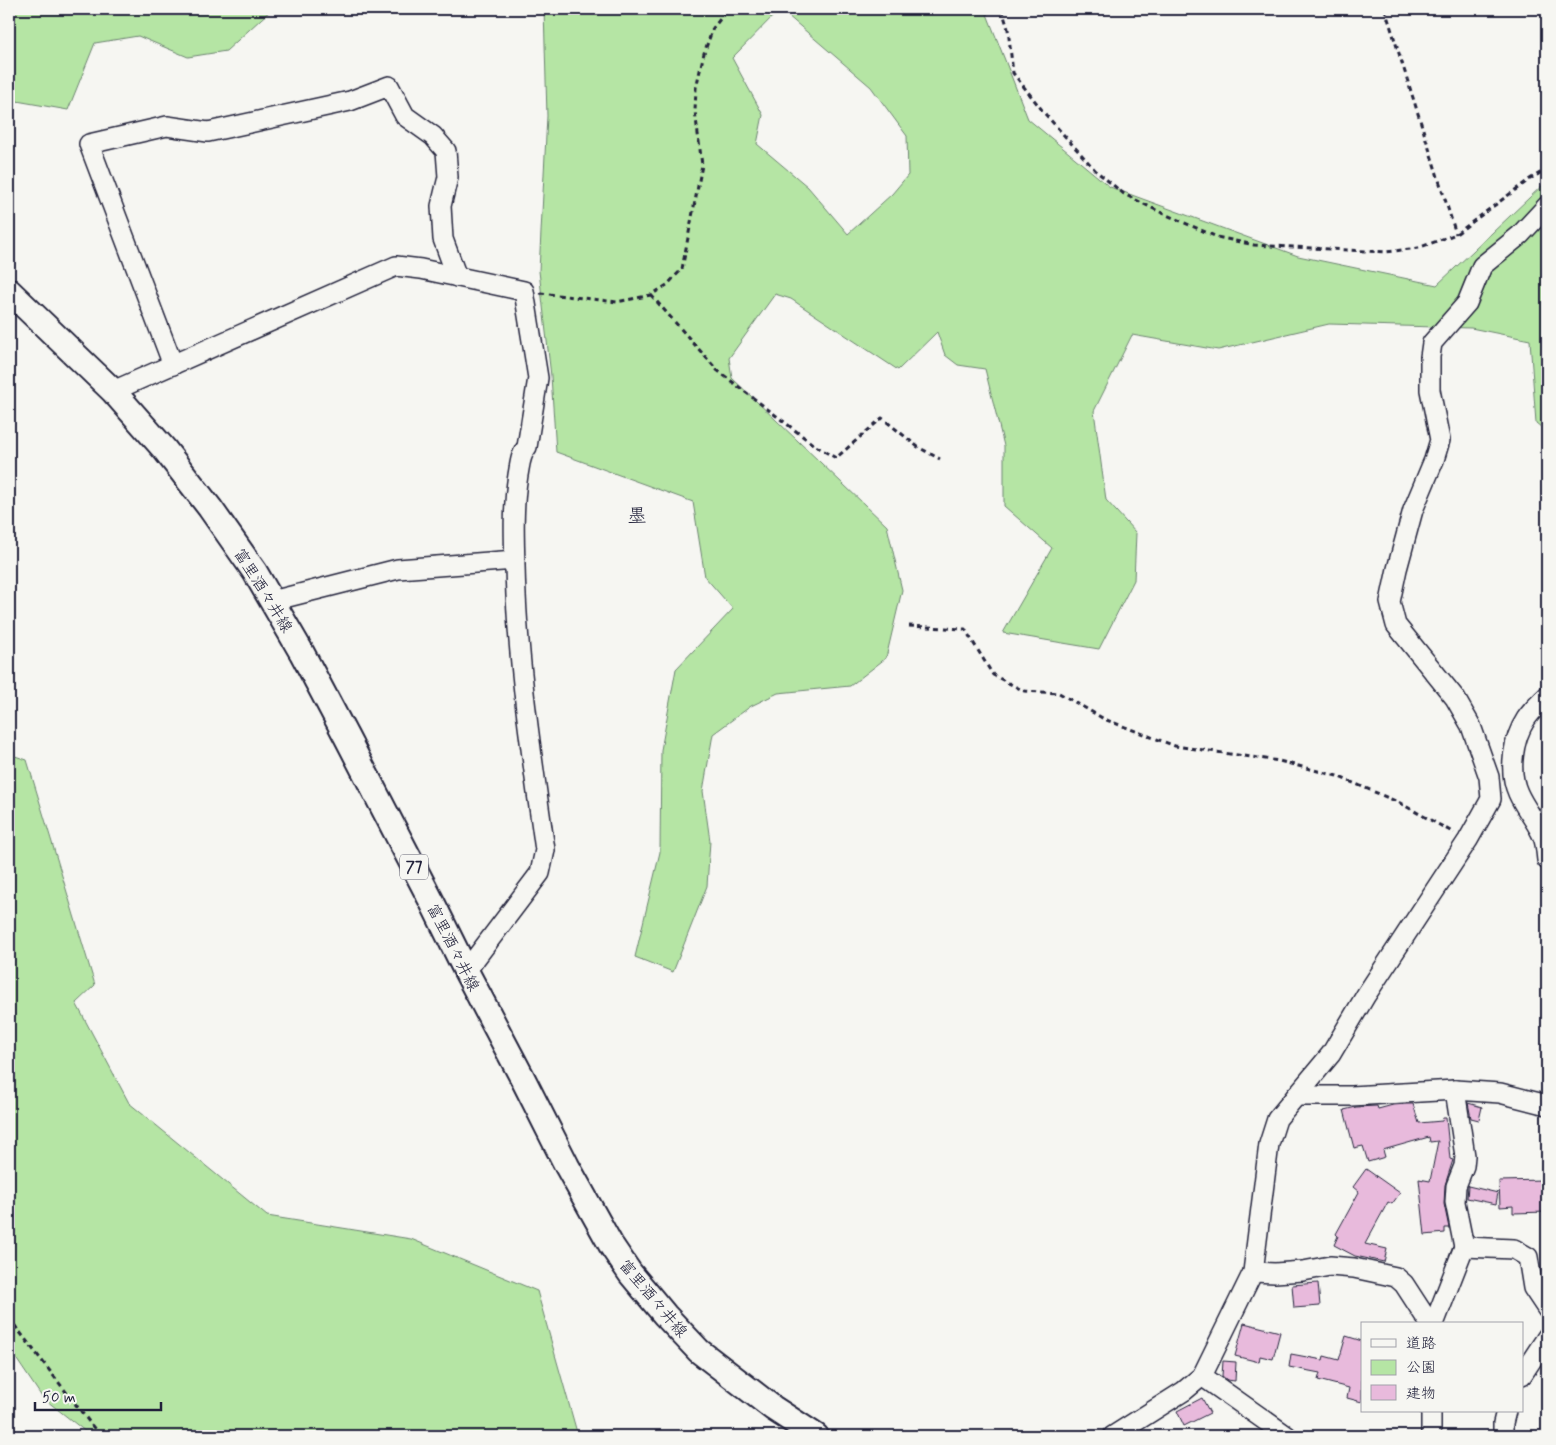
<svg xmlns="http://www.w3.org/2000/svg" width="1556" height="1445" viewBox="0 0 1556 1445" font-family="Mynerve,'Klee One',sans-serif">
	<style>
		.green { fill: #b5e5a4; stroke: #6c8470; fill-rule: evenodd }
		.building { fill: #e8badc; stroke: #22223b }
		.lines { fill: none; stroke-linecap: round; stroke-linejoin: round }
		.minor-casing { stroke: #22223b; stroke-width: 22 }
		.major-casing { stroke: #22223b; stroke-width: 28 }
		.path { stroke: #22223b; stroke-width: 3; stroke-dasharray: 5 4; stroke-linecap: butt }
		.minor { stroke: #f6f6f2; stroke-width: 19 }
		.major { stroke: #f6f6f2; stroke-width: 24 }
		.labels { text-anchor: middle; stroke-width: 4; stroke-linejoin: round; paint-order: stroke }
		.shield { fill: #f6f6f2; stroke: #626272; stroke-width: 1 }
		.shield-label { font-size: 15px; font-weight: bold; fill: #22223b }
		.street-label { font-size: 16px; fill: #22223b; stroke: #f6f6f2 }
		.quarter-label { font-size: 19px; fill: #22223b; stroke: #f6f6f2 }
	</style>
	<rect width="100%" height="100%" fill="#f6f6f2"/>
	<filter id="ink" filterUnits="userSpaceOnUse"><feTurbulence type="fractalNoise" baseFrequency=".02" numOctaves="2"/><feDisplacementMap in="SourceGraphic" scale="10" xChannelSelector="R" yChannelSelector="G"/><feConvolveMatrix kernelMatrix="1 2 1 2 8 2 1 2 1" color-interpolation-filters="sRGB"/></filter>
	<g filter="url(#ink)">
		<g class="green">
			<polygon points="9,9 272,9 226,51 188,57 138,36 95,43 68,110 11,100 9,102"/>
			<path d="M544,9H985L1028,119L1110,187L1298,256L1437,285L1547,181V432L1536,423L1530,340L1471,328L1329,324L1218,350L1132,335L1094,411L1106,500L1136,533L1134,580L1099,649L1003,633L1052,548L1004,506V446L985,369L958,365L945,355L937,332L898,370L791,299L775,294L729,358L732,378L887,526L902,590L886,658L850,686L778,693L751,706L713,734L703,791L710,841L707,886L673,972L635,957L660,852L661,750L676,669L733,609L705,577L693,502L556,452L551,376L539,271L547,116ZM780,9L871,87L907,136L908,175L892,194L848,234L808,187L757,144L763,115L732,58Z"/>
			<polygon points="9,754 27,760 95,985 76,1003 129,1103 267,1216 411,1239 537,1291 578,1436 91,1436 42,1397 9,1348"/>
		</g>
		<g class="building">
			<polygon points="1468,1103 1482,1107 1479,1120 1471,1118"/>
			<polygon points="1407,1104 1413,1104 1419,1123 1442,1121 1443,1118 1446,1118 1450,1159 1453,1160 1445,1185 1444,1204 1449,1228 1445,1228 1445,1233 1425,1235 1419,1179 1430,1181 1438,1141 1430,1142 1429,1137 1383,1150 1385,1157 1368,1162 1363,1146 1354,1148 1344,1110 1356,1107 1377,1106 1378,1109 1393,1105"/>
			<polygon points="1366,1169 1400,1193 1392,1204 1388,1202 1365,1244 1387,1249 1384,1262 1355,1256 1334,1245 1338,1236 1336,1234 1359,1192 1353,1187"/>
			<polygon points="1545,1180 1547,1212 1513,1213 1513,1206 1500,1207 1499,1181"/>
			<polygon points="1468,1186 1498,1193 1496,1204 1467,1198"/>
			<polygon points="1318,1283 1320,1306 1294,1308 1292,1285"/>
			<polygon points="1244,1323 1280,1332 1273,1359 1260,1356 1259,1362 1235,1356"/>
			<polygon points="1346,1336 1362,1341 1362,1402 1347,1398 1349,1388 1318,1380 1320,1373 1289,1367 1291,1354 1323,1360 1324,1356 1339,1360"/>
			<polygon points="1223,1361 1236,1362 1235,1381 1227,1380 1222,1376"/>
			<polygon points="1202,1398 1210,1413 1184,1426 1177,1411"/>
		</g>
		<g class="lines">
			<g class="minor-casing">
				<g id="minor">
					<polyline points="173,365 89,144 167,126 208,132 350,101 389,86 405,116 433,136 446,151 448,177 441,206 443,239 457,277"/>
					<path d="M113,391L396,266L421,269L524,291L538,378L527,447C520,455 520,465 518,475C513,505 514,536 515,566C517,662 532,756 545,850L540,873L466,971"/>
					<polyline points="272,601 398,569 515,560"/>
					<path d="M1547,696C1540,703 1532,710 1526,719C1513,739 1508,771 1518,793C1525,809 1537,822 1543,837C1546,844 1546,853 1547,860"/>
					<polyline points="1296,1096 1351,1096 1455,1090 1500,1093 1547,1105"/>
					<polyline points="1464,1247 1514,1249 1528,1257 1533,1288 1547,1309"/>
					<polyline points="1253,1272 1275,1273 1303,1271 1330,1266 1354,1268 1396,1277 1404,1284 1430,1324"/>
					<polyline points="1434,1324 1464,1247 1455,1202 1456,1186 1464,1166 1465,1156 1455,1090"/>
					<polyline points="1522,1375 1547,1337"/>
					<polyline points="1202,1376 1287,1436"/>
					<polyline points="1431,1411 1431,1436"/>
					<polyline points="1113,1436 1184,1391 1202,1376 1253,1272 1269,1144 1277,1119 1331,1054 1366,995 1468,840 1491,799 1489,777 1471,726 1455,698 1396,625 1390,602 1397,569 1413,510 1434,460 1440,440 1430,390 1430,357 1432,343 1467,303 1482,266 1520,235 1547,206"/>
					<polyline points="1503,1436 1503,1423 1506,1411"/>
				</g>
			</g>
			<g class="major-casing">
				<polyline id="major" points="9,291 113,391 165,450 210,508 255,572 302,653 347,738 432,902 466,971 522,1077 567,1166 611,1245 630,1273 665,1315 699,1351 773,1408 816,1436"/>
			</g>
			<g class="path">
				<polyline points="1002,9 1008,29 1013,73 1046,115 1096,171 1124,194 1160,212 1217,237 1254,245 1386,252 1418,248 1456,234 1530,179 1547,169"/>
				<polyline points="1385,9 1456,234"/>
				<polyline points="540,293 617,302 651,295 667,285 682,269 702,165 695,111 696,88 704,53 713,28 728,9"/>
				<polyline points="651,295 717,370 814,445 836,458 882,418 918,447 940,459"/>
				<polyline points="909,626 965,629 993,675 1024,691 1059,693 1104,719 1175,746 1279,761 1337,776 1398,802 1454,833"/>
				<polyline points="9,1318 100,1436"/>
			</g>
			<use href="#minor" class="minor"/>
			<use href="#major" class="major"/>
		</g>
	</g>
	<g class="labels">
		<rect class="shield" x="400" y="854.5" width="28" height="25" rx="4"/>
		<g class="shield-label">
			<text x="414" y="872">77</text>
		</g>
		<g class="street-label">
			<text transform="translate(264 590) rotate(58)" y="6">富里酒々井線</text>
			<text transform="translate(454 947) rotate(63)" y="6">富里酒々井線</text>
			<text transform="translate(654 1298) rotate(50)" y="6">富里酒々井線</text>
		</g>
		<g class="quarter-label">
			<text x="637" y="522">墨</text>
		</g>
	</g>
	<rect width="1556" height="1445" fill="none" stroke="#f6f6f2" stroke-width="30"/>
	<rect x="15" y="15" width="1526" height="1415" fill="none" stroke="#22223b" stroke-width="2" filter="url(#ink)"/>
	<rect x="1361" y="1322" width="162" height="90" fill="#f6f6f2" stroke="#a1a1a9"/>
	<rect x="1371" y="1339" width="25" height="8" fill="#f6f6f2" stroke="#a1a1a9"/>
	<text x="1406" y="1348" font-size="15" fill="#22223b">道路</text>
	<rect x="1371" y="1360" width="25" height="15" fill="#b5e5a4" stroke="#a1a1a9"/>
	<text x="1406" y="1372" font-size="15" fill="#22223b">公園</text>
	<rect x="1371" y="1385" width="25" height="15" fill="#e8badc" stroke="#a1a1a9"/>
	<text x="1406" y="1398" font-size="15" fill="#22223b">建物</text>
	<path d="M35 1402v8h126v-8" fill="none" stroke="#22223b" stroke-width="2.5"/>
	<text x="42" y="1402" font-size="15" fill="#22223b" stroke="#f6f6f2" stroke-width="4" paint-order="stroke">50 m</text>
</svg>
